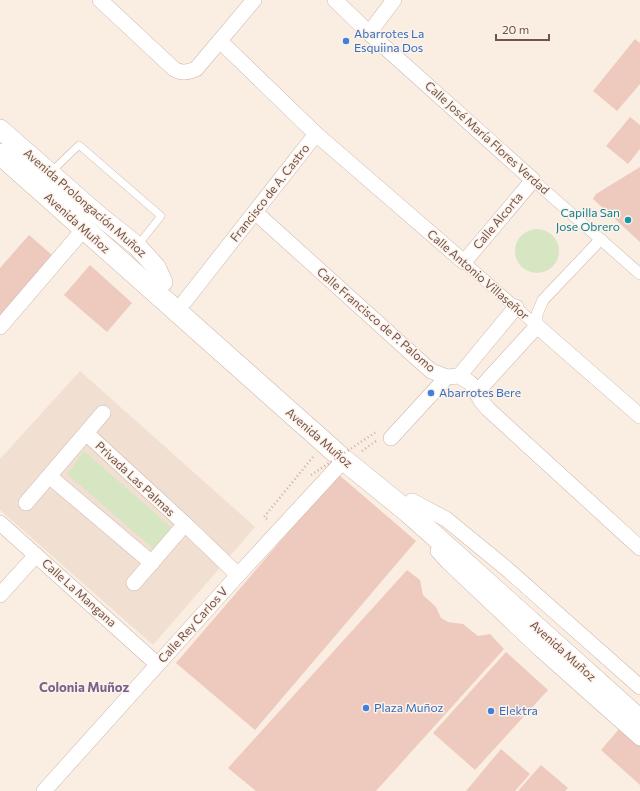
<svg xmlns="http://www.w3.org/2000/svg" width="640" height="791" viewBox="0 0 640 791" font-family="Commissioner,sans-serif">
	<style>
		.residential { fill: #f1dfd2 }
		.green { fill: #d6e6c3 }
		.building { fill: #edcabd }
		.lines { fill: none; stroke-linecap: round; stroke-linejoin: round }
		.service-casing { stroke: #ccb7ad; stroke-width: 8 }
		.pedestrian-casing { stroke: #ccb7ad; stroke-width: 12 }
		.minor-casing { stroke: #ccb7ad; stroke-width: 16 }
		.tertiary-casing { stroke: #ccb7ad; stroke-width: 20 }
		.secondary-casing { stroke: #cfb6ab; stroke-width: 22 }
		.path { stroke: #d1ada0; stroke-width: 2.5; stroke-dasharray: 1 3; stroke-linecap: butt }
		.service { stroke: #fff; stroke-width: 7 }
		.pedestrian { stroke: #fff; stroke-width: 11 }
		.minor { stroke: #fff; stroke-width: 15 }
		.tertiary { stroke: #fff; stroke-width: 19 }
		.secondary { stroke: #fff; stroke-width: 21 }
		.path-bridge { stroke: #d1ada0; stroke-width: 2.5; stroke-dasharray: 1 3; stroke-linecap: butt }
		.shop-dot { fill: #3f7fe0; stroke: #fdf2e9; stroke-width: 1.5 }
		.culture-dot { fill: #0f9aa8; stroke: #fdf2e9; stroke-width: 1.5 }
		.labels { text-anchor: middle; stroke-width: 3; stroke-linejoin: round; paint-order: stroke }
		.shop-label { font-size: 12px; fill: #366cbe; stroke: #fdf2e9; text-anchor: start }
		.street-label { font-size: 12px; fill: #70534b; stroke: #fdf2e9 }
		.culture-label { font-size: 12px; fill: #0d838f; stroke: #fdf2e9; text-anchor: end }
		.neighbourhood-label { font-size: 13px; font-weight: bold; fill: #79638c; stroke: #fdf2e9 }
	</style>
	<rect width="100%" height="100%" fill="#faeee3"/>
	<polygon class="residential" points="80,371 255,527 153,645 0,510 0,459"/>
	<g class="green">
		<circle cx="537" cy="251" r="22"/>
		<polygon points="84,451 173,529 155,550 67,474"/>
	</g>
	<g class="building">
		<polygon points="635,39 640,43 640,84 617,111 593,91"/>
		<polygon points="630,117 640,125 640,149 628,164 606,146"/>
		<polygon points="640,167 640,242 593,199 596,194"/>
		<polygon points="29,235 52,255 0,318 0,268"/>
		<polygon points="90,265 132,303 107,332 64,295"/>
		<polygon points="338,474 416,541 255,730 176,663"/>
		<polygon points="407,570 420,580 423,595 436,607 441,618 448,622 463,624 478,636 490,634 504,649 376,791 256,791 228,768"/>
		<polygon points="506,652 548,690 475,770 433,733"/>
		<polygon points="619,729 640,746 640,785 601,750"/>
		<polygon points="501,749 530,774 515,791 466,791"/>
		<polygon points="541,765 568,788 565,791 518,791"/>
	</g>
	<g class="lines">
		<g class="service-casing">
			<polyline id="service" points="50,173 79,145 161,216 138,245"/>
		</g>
		<g class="pedestrian-casing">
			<g id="pedestrian">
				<polyline points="533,180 640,274"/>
				<polyline points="464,262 537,326"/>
				<polyline points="537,326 537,314 543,300 601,239"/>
			</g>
		</g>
		<g class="minor-casing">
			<g id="minor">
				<path d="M100,0L174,69C182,74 188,72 196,69L254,0"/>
				<polyline points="369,33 394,0"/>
				<polyline points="220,41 316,134 464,262 533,180 369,33 335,0"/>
				<polyline points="255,212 431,371 447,377 459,376 469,382 473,386 481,401 488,409 640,548"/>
				<polyline points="185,301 316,134"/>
				<polyline points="0,327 78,236"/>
				<polyline points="459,376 516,307"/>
				<polyline points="476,393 537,326 640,416"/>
				<polyline points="86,433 185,524 238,575"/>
				<polyline points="391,438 447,377"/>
				<polyline points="49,476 152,563"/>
				<polyline points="412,501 446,519 507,569 640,687"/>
				<polyline points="26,503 103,413"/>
				<polyline points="0,523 157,664"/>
				<polyline points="438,551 448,562 542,651 640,738"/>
				<polyline points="134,583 185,524"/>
				<polyline points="0,595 36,555"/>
				<polyline points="44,791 238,575 344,460"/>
			</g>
		</g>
		<g class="tertiary-casing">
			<polyline id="tertiary" points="0,129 97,214 137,246 156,267 163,282"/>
		</g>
		<g class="secondary-casing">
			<polyline id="secondary" points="0,154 344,460 408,512 640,720"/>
		</g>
		<g class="path">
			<polyline points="362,451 376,441"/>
			<polyline points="267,519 264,517 313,457"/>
		</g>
		<use href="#service" class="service"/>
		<use href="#pedestrian" class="pedestrian"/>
		<use href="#minor" class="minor"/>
		<use href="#tertiary" class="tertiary"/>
		<use href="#secondary" class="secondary"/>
		<polyline class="path-bridge" points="311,475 376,432"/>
	</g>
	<g class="shop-dot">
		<circle cx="346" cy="41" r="4"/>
		<circle cx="431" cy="393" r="4"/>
		<circle cx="366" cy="708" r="4"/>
		<circle cx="491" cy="711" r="4"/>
	</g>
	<circle class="culture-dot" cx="628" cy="220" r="4"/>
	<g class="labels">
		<g class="shop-label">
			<text x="354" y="38">Abarrotes La<tspan x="354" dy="14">Esquiina Dos</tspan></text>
			<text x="439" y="397">Abarrotes Bere</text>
			<text x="374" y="712">Plaza Muñoz</text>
			<text x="499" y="715">Elektra</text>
		</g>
		<g class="street-label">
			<text transform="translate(487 138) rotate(42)" y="4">Calle José María Flores Verdad</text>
			<text transform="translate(270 193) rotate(-52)" y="4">Francisco de A. Castro</text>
			<text transform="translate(85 203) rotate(41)" y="4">Avenida Prolongación Muñoz</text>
			<text transform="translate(498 221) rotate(-50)" y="4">Calle Alcorta</text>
			<text transform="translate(77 223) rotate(42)" y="4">Avenida Muñoz</text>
			<text transform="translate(478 275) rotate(41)" y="4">Calle Antonio Villaseñor</text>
			<text transform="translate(376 320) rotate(41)" y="4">Calle Francisco de P. Palomo</text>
			<text transform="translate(319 438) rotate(41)" y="4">Avenida Muñoz</text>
			<text transform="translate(135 479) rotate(43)" y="4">Privada Las Palmas</text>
			<text transform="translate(79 593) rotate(42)" y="4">Calle La Mangana</text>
			<text transform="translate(193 625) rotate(-48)" y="4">Calle Rey Carlos V</text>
			<text transform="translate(563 651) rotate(42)" y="4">Avenida Muñoz</text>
		</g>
		<g class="culture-label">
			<text x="620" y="217">Capilla San<tspan x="620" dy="14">Jose Obrero</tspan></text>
		</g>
		<g class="neighbourhood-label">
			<text x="84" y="692">Colonia Muñoz</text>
		</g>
	</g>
	<path d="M496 34v6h53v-6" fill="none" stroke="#70534b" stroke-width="2"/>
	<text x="502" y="34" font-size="12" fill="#70534b" stroke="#fdf2e9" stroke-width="3" paint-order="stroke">20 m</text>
</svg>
